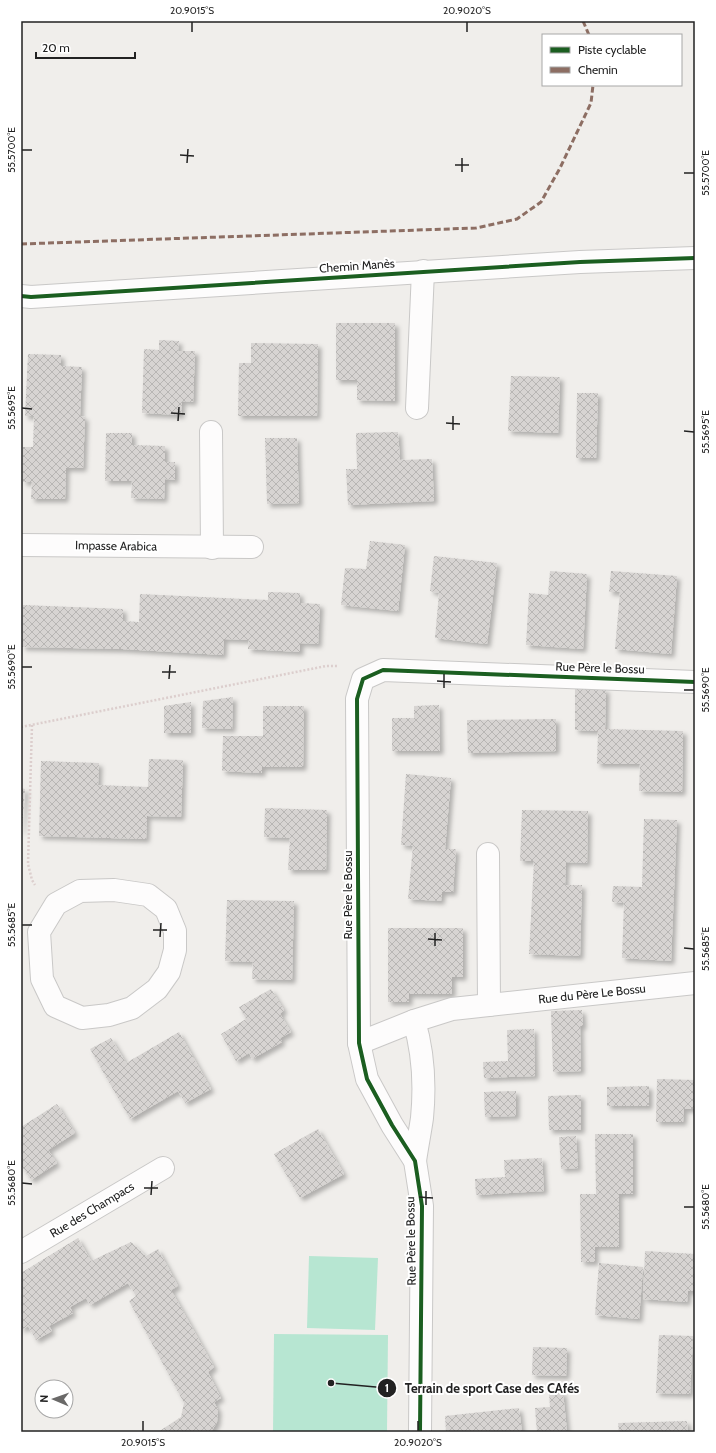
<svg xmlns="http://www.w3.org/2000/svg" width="716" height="1453" viewBox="0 0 716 1453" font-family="Cabin,sans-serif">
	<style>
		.pitch { fill: #b7e6d2 }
		.building { fill: url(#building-cross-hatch); filter: url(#shadow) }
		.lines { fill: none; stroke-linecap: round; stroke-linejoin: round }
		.minor-casing { stroke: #c9c8c7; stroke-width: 24 }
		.tertiary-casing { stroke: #c9c8c7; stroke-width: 24 }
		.path { stroke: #dccecd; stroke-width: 2.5; stroke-dasharray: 2 2; stroke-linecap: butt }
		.minor { stroke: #fdfcfc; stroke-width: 22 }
		.tertiary { stroke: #fdfcfc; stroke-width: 22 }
		.quiet { stroke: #8d6e63; stroke-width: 3; stroke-dasharray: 6 3; stroke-linecap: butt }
		.cycleway-casing { stroke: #fff; stroke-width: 6 }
		.cycleway { stroke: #1b5e20; stroke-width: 4 }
		.ticks { fill: none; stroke: #222; stroke-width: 1.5 }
		.labels { text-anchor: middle; stroke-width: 4; stroke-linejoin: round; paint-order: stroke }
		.street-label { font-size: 12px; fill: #222; stroke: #fff }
		.leader { fill: none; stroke: #222; stroke-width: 1.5 }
		.callout-dot { fill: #222; stroke: #fff; stroke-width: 1.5 }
		.mark-label { font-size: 12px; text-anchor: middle; font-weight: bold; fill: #fff }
		.callout-label { font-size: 13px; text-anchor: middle; font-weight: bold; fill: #222; stroke: #fff; stroke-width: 4; stroke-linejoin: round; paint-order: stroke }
		.neatline { fill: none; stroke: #222; stroke-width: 1.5 }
		.ticks-label { font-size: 10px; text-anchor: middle; fill: #222 }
	</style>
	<defs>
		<pattern id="building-cross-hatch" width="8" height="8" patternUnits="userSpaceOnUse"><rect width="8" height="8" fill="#d7d4d2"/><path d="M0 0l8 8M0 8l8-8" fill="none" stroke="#b8b6b4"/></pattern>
		<filter id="shadow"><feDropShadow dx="3.5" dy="3.5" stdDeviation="2" flood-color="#0004"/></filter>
	</defs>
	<rect width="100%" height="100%" fill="#f0eeeb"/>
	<g class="pitch">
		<polygon points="309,1256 378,1258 375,1330 307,1328"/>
		<polygon points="274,1334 388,1335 387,1432 273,1432"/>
	</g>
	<g class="building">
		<polygon points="336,323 395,323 395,401 357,400 357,380 336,380"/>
		<polygon points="159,340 179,341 178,351 195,351 193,402 182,401 181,415 142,413 144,349 159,350"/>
		<polygon points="251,343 318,344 317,416 238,416 239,363 251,363"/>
		<polygon points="28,354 61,355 61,366 82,367 80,416 85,417 83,468 66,468 65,499 31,499 32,482 23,482 23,447 33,447 34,416 25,416"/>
		<polygon points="511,376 560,377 558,433 508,431"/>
		<polygon points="577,393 598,393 596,458 576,458"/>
		<polygon points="398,432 400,460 432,459 434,501 348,505 346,469 357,469 356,433"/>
		<polygon points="106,433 132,433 132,445 165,446 165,462 175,462 175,480 165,479 164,499 131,498 132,481 105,481"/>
		<polygon points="265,438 297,438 299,503 267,504"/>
		<polygon points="370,541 405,545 398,611 341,605 345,568 366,569"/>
		<polygon points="434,556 497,563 487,644 435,638 439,593 430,591"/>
		<polygon points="550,571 587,574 583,649 526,645 529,593 548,595"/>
		<polygon points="611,571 677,576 671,654 615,649 620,592 609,592"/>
		<polygon points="268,592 300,593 300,603 320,604 318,644 300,643 300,652 248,649 249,640 224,639 223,655 122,649 22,647 23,605 123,609 123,621 139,622 140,594 268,600"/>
		<polygon points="575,689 606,689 605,729 683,731 682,792 639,791 640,764 597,764 598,731 575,730"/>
		<polygon points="233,697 232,729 202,728 203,701"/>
		<polygon points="191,702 191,733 164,733 164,706"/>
		<polygon points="439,705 440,751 392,751 392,718 414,718 414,706"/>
		<polygon points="263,706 304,706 303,767 262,767 262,773 222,771 223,736 263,736"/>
		<polygon points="556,719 556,751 468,753 467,720"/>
		<polygon points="149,759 183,760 181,817 147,816 146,839 39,836 41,761 99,763 98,785 148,787"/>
		<polygon points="406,774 451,778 445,849 456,849 453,892 442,892 441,901 408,899 413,846 401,845"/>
		<polygon points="21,788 25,789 22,831 21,831"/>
		<polygon points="265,808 327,810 326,870 288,870 290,838 264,837"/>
		<polygon points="522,810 588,811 587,863 566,862 565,885 582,885 580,956 529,954 534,861 520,861"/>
		<polygon points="644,819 677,820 671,961 622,958 624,903 612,902 613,886 642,887"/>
		<polygon points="227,900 294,901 292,980 252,979 253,962 225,961"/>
		<polygon points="388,928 463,928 463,977 452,977 452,994 409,994 409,1002 388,1002"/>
		<polygon points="271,989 284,1010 280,1014 291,1032 280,1038 282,1042 252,1059 249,1053 236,1061 221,1034 246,1019 239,1007"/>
		<polygon points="582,1010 583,1026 580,1026 581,1071 553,1072 551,1011"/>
		<polygon points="534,1029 535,1076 484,1078 483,1062 508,1061 507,1030"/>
		<polygon points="179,1032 211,1089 185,1103 178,1091 130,1119 90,1049 111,1038 126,1063"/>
		<polygon points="657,1079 695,1080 695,1109 684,1109 683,1122 656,1122"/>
		<polygon points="649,1086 649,1106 607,1106 607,1087"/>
		<polygon points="516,1091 516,1116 485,1117 484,1092"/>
		<polygon points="581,1095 581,1130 549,1130 548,1096"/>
		<polygon points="57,1104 75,1133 48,1150 57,1163 31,1180 21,1165 21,1127"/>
		<polygon points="318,1129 344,1174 300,1198 274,1154"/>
		<polygon points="595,1134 633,1134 633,1194 619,1194 619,1247 595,1247 595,1262 581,1262 580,1194 596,1194"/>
		<polygon points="576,1136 578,1168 561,1169 559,1137"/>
		<polygon points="542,1158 544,1191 476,1195 475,1179 505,1177 504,1160"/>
		<polygon points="78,1238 91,1261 131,1242 146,1256 158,1249 178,1286 171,1290 214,1367 208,1372 221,1398 214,1402 218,1410 217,1422 211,1432 158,1432 181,1417 184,1403 129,1301 136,1296 128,1283 90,1305 86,1298 70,1307 73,1313 49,1326 52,1331 36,1340 28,1326 21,1330 21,1273"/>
		<polygon points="645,1251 695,1254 695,1291 688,1291 687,1302 643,1299"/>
		<polygon points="599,1263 643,1267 639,1319 595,1315"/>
		<polygon points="659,1335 693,1336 690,1394 656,1393"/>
		<polygon points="533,1347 567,1348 566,1376 532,1375"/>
		<polygon points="563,1392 567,1432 537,1432 535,1408 550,1407 549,1393"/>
		<polygon points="519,1408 522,1432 446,1432 445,1416"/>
		<polygon points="687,1421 688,1432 619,1432 618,1423"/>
	</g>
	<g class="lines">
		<g class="minor-casing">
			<g id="minor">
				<polyline points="417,408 423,271"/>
				<polyline points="211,432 212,548"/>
				<polyline points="21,545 252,547"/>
				<polyline points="488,854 489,1005"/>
				<polygon points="114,890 148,895 166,909 175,931 175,950 169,972 157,989 132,1008 109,1015 82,1018 55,1006 42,979 39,932 56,904 80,891"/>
				<path d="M414,1021C423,1051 425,1087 422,1118C420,1132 417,1147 415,1161"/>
				<polyline points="359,1043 414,1021 452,1009 695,983"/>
				<polyline points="21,1252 163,1168"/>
				<polyline points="420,1432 422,1206 415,1161 392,1125 367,1079 359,1043 357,699 363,679 383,670 695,682"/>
			</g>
		</g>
		<g class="tertiary-casing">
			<polyline id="tertiary" points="21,296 31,297 580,262 695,258"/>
		</g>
		<g class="path">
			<polyline points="32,725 28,864 32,880 35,885"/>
			<polyline points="21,727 326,666 338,666"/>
		</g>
		<use href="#minor" class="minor"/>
		<use href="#tertiary" class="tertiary"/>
		<g class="quiet">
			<polyline points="583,21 589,35"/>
			<polyline points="21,244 476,228 517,219 541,202 560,168 591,103 593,85"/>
		</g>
		<g class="cycleway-casing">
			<g id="cycleway">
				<polyline points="21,296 31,297 580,262 695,258"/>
				<polyline points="420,1432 422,1206 415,1161 392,1125 367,1079 359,1043 357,699 363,679 383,670 695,682"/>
			</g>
		</g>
		<use href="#cycleway" class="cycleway"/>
	</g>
	<path class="ticks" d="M192,32V22M467,32V22M22,150H32M180,155L194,156M187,163L188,149M455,165H469M462,172V158M684,173H694M22,408L32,409M171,413L185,414M178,421L179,407M446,423L460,424M453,430V416M684,431L694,432M22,667H32M162,672H176M169,679L170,665M437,681L451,682M444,688V674M684,690H694M22,925H32M153,930H167M160,937L161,923M428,939L442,940M435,946V933M684,948L694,949M22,1183L32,1184M144,1188H158M151,1195L152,1181M419,1197L433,1198M426,1205V1191M684,1207H694M143,1431V1421M418,1431V1421"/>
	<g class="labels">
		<g class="street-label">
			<text transform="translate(357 266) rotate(-4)" y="4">Chemin Manès</text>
			<text transform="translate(116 546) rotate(1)" y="4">Impasse Arabica</text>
			<text transform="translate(600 668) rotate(2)" y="4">Rue Père le Bossu</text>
			<text transform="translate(348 895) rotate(-90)" y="4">Rue Père le Bossu</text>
			<text transform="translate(592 994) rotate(-6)" y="4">Rue du Père Le Bossu</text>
			<text transform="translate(92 1210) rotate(-31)" y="4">Rue des Champacs</text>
			<text transform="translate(411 1241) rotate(-91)" y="4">Rue Père le Bossu</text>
		</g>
	</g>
	<path class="leader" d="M331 1383L387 1388"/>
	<g class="callout-dot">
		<circle cx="331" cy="1383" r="4"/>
		<circle cx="387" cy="1388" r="10"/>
	</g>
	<g class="mark-label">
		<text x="387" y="1392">1</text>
	</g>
	<g class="callout-label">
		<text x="492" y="1393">Terrain de sport Case des CAfés</text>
	</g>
	<rect width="716" height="1453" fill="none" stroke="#ffffff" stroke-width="44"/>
	<rect x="542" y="34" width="140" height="52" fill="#ffffff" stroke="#a7a7a7"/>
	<rect x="550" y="47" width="20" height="6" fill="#1b5e20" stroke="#a7a7a7"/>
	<text x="578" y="54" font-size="12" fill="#222222">Piste cyclable</text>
	<rect x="550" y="67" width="20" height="6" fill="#8d6e63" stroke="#a7a7a7"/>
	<text x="578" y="74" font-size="12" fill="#222222">Chemin</text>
	<g transform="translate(54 1399) rotate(272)"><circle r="19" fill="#ffffff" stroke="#a7a7a7"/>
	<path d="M0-3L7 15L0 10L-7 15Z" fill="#6a6968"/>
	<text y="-6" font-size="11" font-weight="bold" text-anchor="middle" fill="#222222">N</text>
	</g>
	<path d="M36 52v6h99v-6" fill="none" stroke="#222222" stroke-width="2"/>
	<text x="42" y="52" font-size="12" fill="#222222" stroke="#ffffff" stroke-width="3" paint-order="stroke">20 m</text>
	<rect x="22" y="22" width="672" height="1409" class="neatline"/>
	<g class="ticks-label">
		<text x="192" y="14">20.9015°S</text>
		<text x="467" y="14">20.9020°S</text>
		<text transform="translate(11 150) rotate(-90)" y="4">55.5700°E</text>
		<text transform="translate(705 173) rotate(-90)" y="4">55.5700°E</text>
		<text transform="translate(11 408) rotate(-90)" y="4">55.5695°E</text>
		<text transform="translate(705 432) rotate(-90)" y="4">55.5695°E</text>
		<text transform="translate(11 667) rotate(-90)" y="4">55.5690°E</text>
		<text transform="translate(705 690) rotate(-90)" y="4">55.5690°E</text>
		<text transform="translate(11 925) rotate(-90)" y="4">55.5685°E</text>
		<text transform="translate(705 949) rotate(-90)" y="4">55.5685°E</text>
		<text transform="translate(11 1183) rotate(-90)" y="4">55.5680°E</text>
		<text transform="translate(705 1207) rotate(-90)" y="4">55.5680°E</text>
		<text x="143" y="1446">20.9015°S</text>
		<text x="418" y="1446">20.9020°S</text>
	</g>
</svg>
